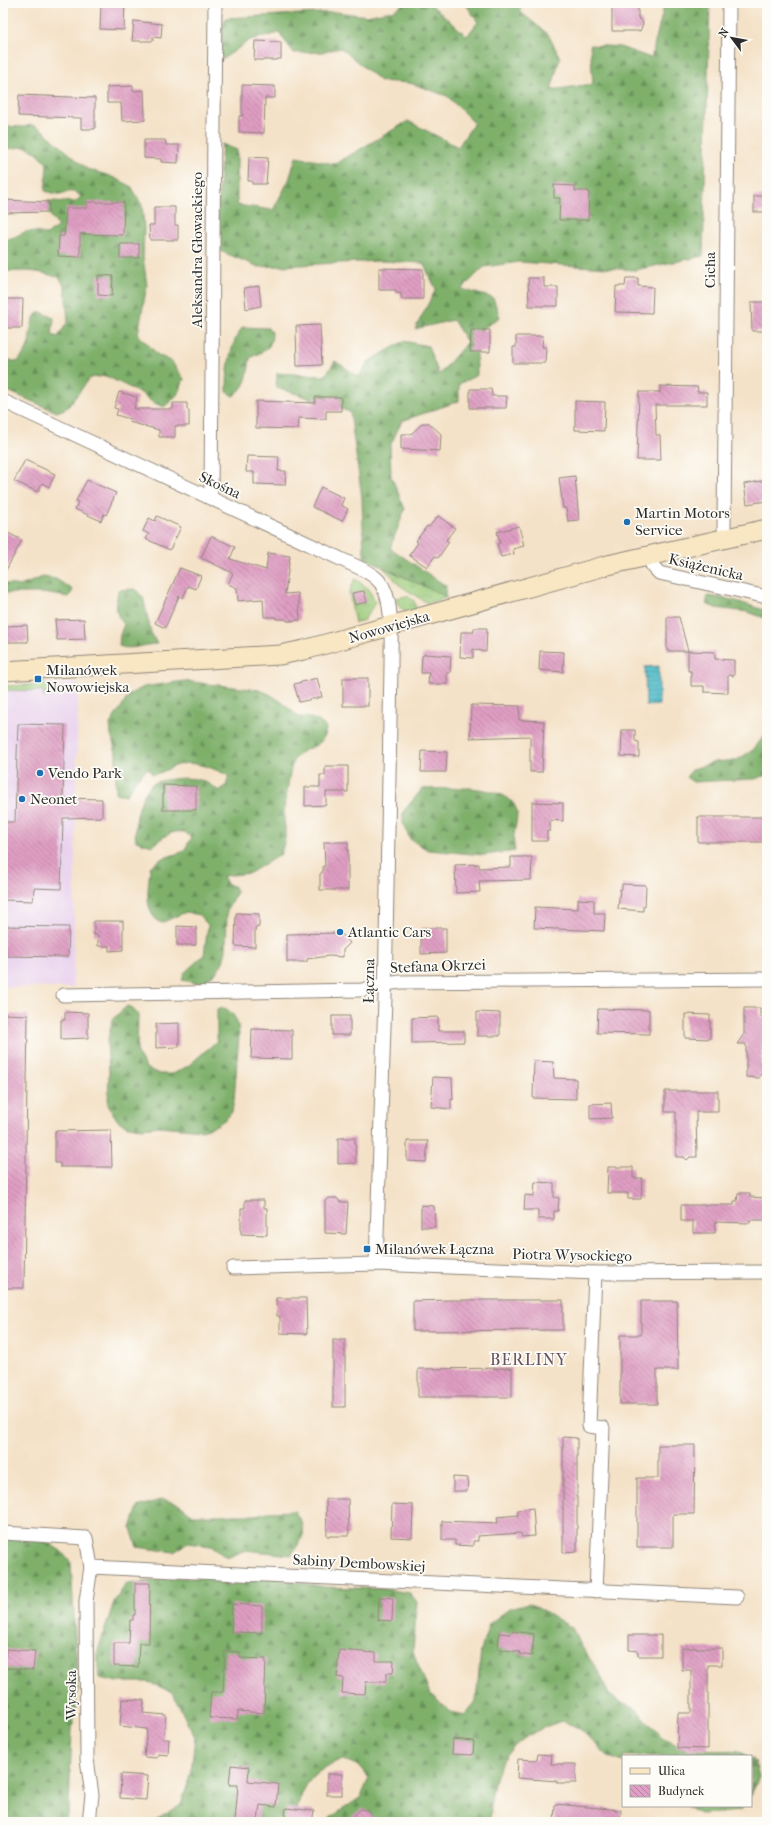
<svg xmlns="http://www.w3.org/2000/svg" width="770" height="1825" viewBox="0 0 770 1825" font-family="'IM FELL French Canon',serif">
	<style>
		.built { fill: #e9d2ee }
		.grass { fill: url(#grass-tufts); stroke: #647c53 }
		.forest { fill: url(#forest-firs); stroke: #546e4b }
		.water { fill: url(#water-rules); stroke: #3d747a }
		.building { fill: url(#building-back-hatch) }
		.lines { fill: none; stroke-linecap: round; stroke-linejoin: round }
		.street-casing { stroke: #90867a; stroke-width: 15 }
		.secondary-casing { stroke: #90867a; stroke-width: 21 }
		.street { stroke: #fff; stroke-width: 13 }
		.secondary { stroke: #f9e7c3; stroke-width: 19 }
		.poi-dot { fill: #1f6fb2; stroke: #fdfcf7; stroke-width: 1.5 }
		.labels { text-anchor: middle; stroke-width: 3.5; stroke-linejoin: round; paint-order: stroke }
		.street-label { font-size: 15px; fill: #2b2b2b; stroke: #fdfcf7 }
		.poi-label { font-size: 15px; fill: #2b2b2b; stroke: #fdfcf7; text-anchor: start }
		.neighbourhood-label { font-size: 16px; letter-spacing: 1px; fill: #6a5360; stroke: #fdfcf7 }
	</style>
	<defs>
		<pattern id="grass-tufts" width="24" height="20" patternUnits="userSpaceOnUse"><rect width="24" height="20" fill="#9dcc7b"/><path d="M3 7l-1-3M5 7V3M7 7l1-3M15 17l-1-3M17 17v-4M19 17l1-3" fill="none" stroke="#87af6a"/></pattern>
		<pattern id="forest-firs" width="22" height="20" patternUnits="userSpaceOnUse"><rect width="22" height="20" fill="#7eb06b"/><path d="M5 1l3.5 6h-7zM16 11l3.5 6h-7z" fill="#678f58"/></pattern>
		<pattern id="water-rules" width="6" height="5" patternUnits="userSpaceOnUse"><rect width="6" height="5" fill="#4fbcc9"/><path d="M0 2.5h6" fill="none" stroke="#4299a3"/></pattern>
		<pattern id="building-back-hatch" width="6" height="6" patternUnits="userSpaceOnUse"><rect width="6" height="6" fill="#df9ec3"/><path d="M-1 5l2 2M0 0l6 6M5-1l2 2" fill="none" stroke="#b5819f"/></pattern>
	</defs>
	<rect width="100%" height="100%" fill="#fdfcf7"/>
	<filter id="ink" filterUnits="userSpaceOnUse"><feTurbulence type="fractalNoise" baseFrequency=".025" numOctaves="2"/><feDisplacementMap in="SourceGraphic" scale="8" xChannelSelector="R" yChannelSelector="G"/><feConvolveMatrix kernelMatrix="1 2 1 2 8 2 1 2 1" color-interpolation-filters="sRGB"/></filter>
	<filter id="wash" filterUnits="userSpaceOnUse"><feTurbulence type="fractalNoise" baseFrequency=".012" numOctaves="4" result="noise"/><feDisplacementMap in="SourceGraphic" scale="16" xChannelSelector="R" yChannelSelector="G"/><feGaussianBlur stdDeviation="0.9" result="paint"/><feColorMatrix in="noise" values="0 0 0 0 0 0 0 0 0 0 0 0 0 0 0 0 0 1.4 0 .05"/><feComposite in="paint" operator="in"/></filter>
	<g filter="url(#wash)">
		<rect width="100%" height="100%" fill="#f4e2c8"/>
		<polygon class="built" points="78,683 73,988 3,987 3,686"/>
		<g class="grass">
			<polygon points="382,567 446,596 446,598 427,603 398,584 393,577"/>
			<polygon points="355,579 369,589 375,603 364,620 355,623 349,593"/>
			<path d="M407,596L414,601L417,611C405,612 399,611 396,598Z"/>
			<polygon points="53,684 55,688 55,693 51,696 44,697 44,691 3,690 3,686"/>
		</g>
		<g class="forest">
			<polygon points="406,3 429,3 467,36 478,22 465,3 525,3 519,11 548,34 560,58 551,90 593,84 590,45 620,47 651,58 665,3 710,3 703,256 635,270 519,262 484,267 462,289 493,298 500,317 476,333 477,375 459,384 459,401 402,421 390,446 391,476 405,509 390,548 446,586 445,596 364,558 362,498 350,412 276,387 277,373 325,376 335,361 359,377 368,362 404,341 428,346 439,375 467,342 453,320 415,329 436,289 423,263 379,261 259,267 215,249 222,144 237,150 237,205 273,210 289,180 296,157 335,164 408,121 458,147 474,123 447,96 410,83 380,81 341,48 322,52 294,53 279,33 250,40 223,59 215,47 226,18 337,12 367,16 394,10"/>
			<path d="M31,125L40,128L87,169L110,176L131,186L142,205L144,228L143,258L147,285L138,334L158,355L171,361L184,379L177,395L164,407L152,402L141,393L106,376L90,378L67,408L57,412L3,389V358L17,362C22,357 27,350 29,343C31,331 30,321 39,311L54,318L52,335L58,337L68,321L65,287L59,277C48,275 37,271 26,271C17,271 11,272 3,270V240C26,236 20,226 47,235L58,226L45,208L48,201L75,202L81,197C73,188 68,193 59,194C54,194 49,192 45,191L47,164C40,156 33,147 21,147C14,148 10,150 3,147V126L24,127Z"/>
			<path d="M243,327L268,328L272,332C272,350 265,350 250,358C248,374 247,387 233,396L227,392C227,372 229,343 243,327Z"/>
			<polygon points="43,577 56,579 73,590 69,597 42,593 3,593 3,583 20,586"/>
			<path d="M135,589L143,597L151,632L157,644C144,644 131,651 119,646L120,635L124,624C114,614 116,604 118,590Z"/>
			<polygon points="708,596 733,600 767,611 767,619 748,612 716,608 706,604"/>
			<path d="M184,681L259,690C276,695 286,706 299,717C310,717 319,719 326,728C324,752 304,743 294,760C290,765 285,806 284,814C284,822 286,831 285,839C284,844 282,849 281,854L250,873L223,876L227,884L235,887L237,892L227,910L226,951L223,962L215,974L201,984L182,980L184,973L204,955L208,925L199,915L186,912L161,923C142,912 149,887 150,867L161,859L182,852L185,849L191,838L185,832C170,830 163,837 152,846L136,841C133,826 139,798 150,786C156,779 186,777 195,779C204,780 212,786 219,791L226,786L229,776C216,769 195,761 181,764C170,766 164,774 152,774L148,768L137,779L126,795L116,793V753L111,734L110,724L130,694L144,687Z"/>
			<polygon points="767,732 767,775 755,779 693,782 686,777 693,769 715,762 737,760 753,750"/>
			<path d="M471,788C487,790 515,793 517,813C517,820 515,828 514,835C513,840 514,846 515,851L484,855L428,850L410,839L403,824V812L422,789Z"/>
			<path d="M127,1006L133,1008L138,1015L137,1053L146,1068L159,1074H173L188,1066L217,1041V1009L225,1008C236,1015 239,1023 239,1036L234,1100L232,1112L227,1118L217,1125L202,1130L159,1126L142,1128L128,1126L118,1121L108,1105L109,1072L107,1042L113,1019Z"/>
			<path d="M163,1499L180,1505L193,1515H255L268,1512L294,1511C309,1531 305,1535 291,1555L245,1550L227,1558L211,1546L188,1543L174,1552L137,1547L131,1528L138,1507Z"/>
			<polygon points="3,1538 47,1542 61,1551 71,1563 78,1690 72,1730 69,1807 65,1822 3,1822"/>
			<path d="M246,1574L325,1587L384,1589L410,1593L417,1602L413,1652L430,1694L451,1712L465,1715L476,1701L481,1650L489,1624L510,1608L529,1603L538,1607L572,1628L582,1647L600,1674L609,1695L638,1711L662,1737L687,1750L739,1751L747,1756H623V1762L609,1757L579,1728L562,1721C530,1731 503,1747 494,1782C491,1795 491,1809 490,1822H328L330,1818L361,1797L369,1778L359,1766L342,1759C308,1774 302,1786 294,1822H152L181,1805L191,1772L195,1737L172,1692L148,1682H118L99,1678L97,1653L114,1602L126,1584L164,1579Z"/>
			<polygon points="751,1758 755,1761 759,1777 751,1795"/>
			<polygon points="687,1806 744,1806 740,1811 701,1814"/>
		</g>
		<polygon class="water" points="659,666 659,705 646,706 645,667"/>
		<g id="blocks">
			<g class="building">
				<polygon points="101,3 125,3 124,30 100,29"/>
				<polygon points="612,3 638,3 638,18 642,21 643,24 640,31 612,31"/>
				<polygon points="134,21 162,24 161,38 153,37 153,41 132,41"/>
				<polygon points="255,41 281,42 281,59 277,59 277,60 254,60"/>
				<polygon points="242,85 275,86 275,98 265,98 264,133 239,132 239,116 242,116"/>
				<polygon points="133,86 133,91 144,90 145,120 122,121 121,103 107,103 107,87"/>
				<polygon points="19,95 95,98 95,129 81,129 81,118 18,116"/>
				<polygon points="144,140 165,140 166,145 179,145 178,163 161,162 161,159 144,158"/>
				<polygon points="249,157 268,158 266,184 252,184 252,181 248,181"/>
				<polygon points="554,185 575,186 575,191 589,191 588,220 559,220 560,198 554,198"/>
				<rect x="754" y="196" width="13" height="16"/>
				<polygon points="3,200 49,202 49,212 3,213"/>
				<polygon points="87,202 124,202 123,235 80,234 80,257 58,256 59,236 64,236 66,208 87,208"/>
				<polygon points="154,207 175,207 175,225 178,225 178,240 150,240 149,225 154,225"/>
				<rect x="120" y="244" width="19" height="14"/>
				<polygon points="379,268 423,269 423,299 401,299 401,293 396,293 396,290 379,290"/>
				<polygon points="98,275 113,276 112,296 98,295"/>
				<polygon points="528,278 544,278 544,287 558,287 558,306 529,306"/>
				<polygon points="626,278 638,278 638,286 653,287 652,313 615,312 616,286 625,286"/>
				<polygon points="259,286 261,306 246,309 244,288"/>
				<polygon points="3,299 23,299 22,328 3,328"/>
				<polygon points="751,302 767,302 767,331 752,331"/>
				<polygon points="320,325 322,365 297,366 296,326"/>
				<polygon points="471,330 490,330 490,352 470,352"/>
				<polygon points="516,336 543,336 542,347 546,347 545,363 513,363 513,347 516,347"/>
				<polygon points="660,386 698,387 697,392 707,392 707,405 655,405 656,435 660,435 661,460 637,460 639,392 660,392"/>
				<polygon points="470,389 491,389 492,396 507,396 506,408 470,408"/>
				<polygon points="119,392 137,397 134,409 173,409 173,403 187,403 187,410 189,410 189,426 175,426 175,437 159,437 159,430 129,422 130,419 116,415 118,409 114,408"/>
				<polygon points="315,397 341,397 341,411 326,411 326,419 299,418 298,429 256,428 256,401 315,403"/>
				<polygon points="575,401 605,402 604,431 575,430"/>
				<polygon points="423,423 429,423 441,434 440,451 401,449 401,434 411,434"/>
				<polygon points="247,456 279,457 278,471 286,471 285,485 254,484 254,472 246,472"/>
				<polygon points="25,460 55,474 49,487 42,483 38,492 14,481"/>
				<polygon points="575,476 579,520 568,521 566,508 563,508 559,478"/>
				<polygon points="87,480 116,493 106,515 104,514 101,521 75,509 78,502 76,501"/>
				<polygon points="767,480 767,501 747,504 744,484"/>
				<polygon points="321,487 344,498 341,505 348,509 342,521 312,507"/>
				<polygon points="157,516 181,527 170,550 146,539 149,534 143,531 149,518 155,521"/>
				<polygon points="438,516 455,528 446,540 449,542 438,558 435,556 427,567 409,555 418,543 416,541 427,526 429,527"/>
				<polygon points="519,526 524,546 513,549 514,554 501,557 497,544 500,543 497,532"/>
				<polygon points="6,532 22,540 3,576 3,539"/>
				<polygon points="211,536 235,547 230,559 266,570 268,553 290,556 285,594 298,593 300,620 287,621 286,619 276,619 276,617 264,617 263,599 238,601 237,588 228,584 233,573 201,558"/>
				<polygon points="180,568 201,576 196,589 188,586 183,598 179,596 165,628 155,623"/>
				<polygon points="364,591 367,602 355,605 352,593"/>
				<polygon points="667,617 679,617 688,651 667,651"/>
				<polygon points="84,619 85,639 57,640 55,620"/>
				<polygon points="27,625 28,642 7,642 7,626"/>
				<polygon points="474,628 487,628 486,652 473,649 473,658 460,657 461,632 474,632"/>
				<polygon points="540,651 564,652 563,672 539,670"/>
				<polygon points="688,651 715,652 715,659 734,660 734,676 728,675 728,693 704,692 704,686 691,686 691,671 688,671"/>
				<polygon points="425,654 451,656 450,673 447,673 447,684 428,684 429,673 421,673 422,656"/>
				<polygon points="317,678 322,697 299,702 294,684"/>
				<rect x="343" y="678" width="25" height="28"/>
				<polygon points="471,705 520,706 519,720 544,721 542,772 530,772 530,736 470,738"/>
				<polygon points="18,724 65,725 63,798 102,799 102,817 63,818 61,889 34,888 33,901 3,900 3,822 15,822"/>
				<polygon points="622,730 635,730 635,741 639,742 639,757 621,756"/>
				<polygon points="422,751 447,752 446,772 421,772"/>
				<polygon points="325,766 348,766 348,792 326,792 326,805 305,806 305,787 320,787 320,775 325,775"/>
				<polygon points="163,785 196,786 196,810 163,810"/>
				<polygon points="532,802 563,803 563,821 550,820 550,831 547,831 547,841 532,841"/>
				<rect x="698" y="817" width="69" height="25"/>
				<polygon points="324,842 348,842 348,890 320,890 320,874 323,871 323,866 325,866"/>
				<polygon points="511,857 532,857 531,880 479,881 480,892 456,893 455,865 479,864 479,868 511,867"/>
				<polygon points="622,884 646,885 645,906 643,906 643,911 618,909 620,889 622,889"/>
				<polygon points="578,899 594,900 594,913 605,913 604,931 534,928 535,907 578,909"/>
				<polygon points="236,913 259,914 259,927 255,928 255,947 235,946"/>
				<polygon points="94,921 123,921 123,950 109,951 109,946 98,946 98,935 94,935"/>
				<polygon points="3,926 69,927 68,957 3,956"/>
				<polygon points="177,926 196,927 196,945 177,945"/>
				<polygon points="421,928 446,928 446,953 421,954"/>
				<polygon points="341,933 350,943 343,950 343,957 329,956 307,959 307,962 287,962 287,934"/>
				<polygon points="744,1008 760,1008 760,1017 767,1017 767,1044 762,1044 762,1072 759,1078 746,1077 746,1044 737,1044 744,1034"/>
				<polygon points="598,1009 649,1010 649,1034 597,1033"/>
				<polygon points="65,1012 88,1013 88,1038 61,1039 61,1020 65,1020"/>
				<polygon points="477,1012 500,1013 500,1036 477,1036"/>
				<polygon points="3,1014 28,1015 24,1288 3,1288"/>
				<polygon points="685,1014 710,1015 710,1039 685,1038"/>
				<rect x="332" y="1016" width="18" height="19"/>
				<polygon points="438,1017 438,1031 464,1031 464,1042 412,1043 412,1018"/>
				<polygon points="179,1023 179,1047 156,1048 156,1024"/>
				<polygon points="252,1029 292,1030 292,1059 251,1058"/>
				<polygon points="534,1061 553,1062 554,1078 576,1079 576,1099 533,1098"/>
				<polygon points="433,1077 452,1078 453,1100 451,1099 451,1109 431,1107"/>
				<polygon points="665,1091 718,1091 718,1112 696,1112 697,1157 690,1157 687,1160 684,1157 676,1157 676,1112 665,1112"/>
				<polygon points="611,1103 612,1118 590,1119 590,1104"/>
				<polygon points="111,1130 112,1167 60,1167 60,1163 55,1163 55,1131"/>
				<polygon points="338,1138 355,1138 356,1163 338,1164"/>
				<polygon points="407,1141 428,1141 426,1162 407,1161"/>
				<polygon points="608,1167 633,1167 633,1178 642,1178 641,1199 628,1199 628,1193 607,1193"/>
				<polygon points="535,1182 554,1183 554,1197 559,1198 558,1211 554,1211 554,1219 538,1219 538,1210 524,1210 525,1195 534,1196"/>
				<polygon points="738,1193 750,1193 750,1197 767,1198 767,1220 750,1220 750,1223 715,1222 715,1233 693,1233 693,1221 681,1221 681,1205 734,1205 734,1201 737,1201"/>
				<polygon points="329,1198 337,1198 340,1202 348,1202 346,1234 325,1233 325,1201"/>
				<polygon points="245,1200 264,1200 264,1208 267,1208 267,1235 241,1234 241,1208 245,1208"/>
				<polygon points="421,1205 434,1206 435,1227 421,1227"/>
				<polygon points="276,1298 306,1298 307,1334 280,1333 280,1316 277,1316"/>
				<polygon points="451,1300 563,1300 563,1330 413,1331 413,1301"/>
				<polygon points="641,1301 677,1301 678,1370 657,1370 657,1404 620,1404 620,1335 641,1335"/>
				<rect x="333" y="1340" width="12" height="67"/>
				<polygon points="512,1368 512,1397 418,1397 418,1369"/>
				<polygon points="563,1437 577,1438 577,1552 563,1553"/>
				<polygon points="658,1445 695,1445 694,1514 673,1514 673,1547 637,1547 637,1478 658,1478"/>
				<polygon points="453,1477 468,1478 467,1491 453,1491"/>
				<polygon points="326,1499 348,1499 349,1536 327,1536"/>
				<polygon points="392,1504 413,1505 412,1538 391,1537"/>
				<polygon points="533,1508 535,1536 522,1537 521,1533 478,1536 478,1541 473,1541 473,1546 455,1545 455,1540 442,1540 442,1521 498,1523 497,1517 518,1515 518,1510"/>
				<polygon points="135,1583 150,1583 149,1643 139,1643 138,1667 114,1666 114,1643 129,1643 130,1620 133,1620 133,1615 135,1615"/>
				<polygon points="379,1597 393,1598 392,1621 378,1620"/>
				<polygon points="232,1604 262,1606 262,1633 231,1632"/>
				<polygon points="512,1631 534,1634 532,1656 519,1654 520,1652 498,1649 499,1633 511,1634"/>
				<polygon points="629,1635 661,1635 661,1656 638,1656 638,1651 629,1650"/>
				<polygon points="682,1648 722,1648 722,1665 708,1665 708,1749 677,1748 678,1713 691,1713 691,1670 682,1670"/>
				<polygon points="6,1649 35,1651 33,1670 5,1668"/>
				<polygon points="339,1650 376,1653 376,1661 394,1661 393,1673 386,1673 386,1682 366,1682 365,1694 342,1693 343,1678 337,1677"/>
				<polygon points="225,1651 240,1652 240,1658 266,1659 264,1713 238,1711 237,1719 209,1718 211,1692 223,1692"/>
				<polygon points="122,1699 144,1700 143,1713 166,1715 163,1739 169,1739 168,1755 158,1754 157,1758 144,1757 147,1729 120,1726"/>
				<polygon points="453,1739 474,1741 473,1755 452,1754"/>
				<polygon points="538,1754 552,1755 551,1764 576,1764 576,1783 557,1783 557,1781 517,1778 518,1759 537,1760"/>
				<polygon points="231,1765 249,1767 248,1781 278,1784 276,1807 260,1805 258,1822 235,1822 238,1785 229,1785"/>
				<polygon points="121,1774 148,1776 146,1800 120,1798"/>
				<rect x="327" y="1774" width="15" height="21"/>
				<polygon points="555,1804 621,1810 620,1822 554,1822"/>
				<polygon points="286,1808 314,1811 312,1822 284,1822"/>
				<polygon points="361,1809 367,1810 377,1822 346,1822"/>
			</g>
		</g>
	</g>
	<g filter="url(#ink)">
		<use href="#blocks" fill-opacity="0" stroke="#90867a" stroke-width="1"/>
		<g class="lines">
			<g class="street-casing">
				<g id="street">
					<path d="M3,401L362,569C371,574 380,579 384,589C393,606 391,646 391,665L385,998L376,1264"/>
					<polyline points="208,497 211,491 215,3"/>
					<polyline points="726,538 724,528 729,3"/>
					<polyline points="649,555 652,565 659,573 767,597"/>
					<polyline points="63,995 362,990 385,984 401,982 767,979"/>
					<polyline points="233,1268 376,1264 595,1273 767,1272"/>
					<polyline points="595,1273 589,1426 603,1428 596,1591"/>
					<polyline points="3,1533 86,1538 91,1567 737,1597"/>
					<polyline points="89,1822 92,1795 87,1759 86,1601 91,1567"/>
				</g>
			</g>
			<g class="secondary-casing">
				<polyline id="secondary" points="3,671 280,655 304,650 608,565 767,529"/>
			</g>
			<use href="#street" class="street"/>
			<use href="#secondary" class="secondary"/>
		</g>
	</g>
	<g class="poi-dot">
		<circle cx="627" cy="522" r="4"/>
		<rect x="34" y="675" width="8" height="8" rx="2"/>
		<circle cx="40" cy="773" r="4"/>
		<circle cx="22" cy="799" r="4"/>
		<circle cx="340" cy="932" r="4"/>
		<rect x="363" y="1245" width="8" height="8" rx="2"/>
	</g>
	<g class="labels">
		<g class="street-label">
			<text transform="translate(197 250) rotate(-90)" y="5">Aleksandra Głowackiego</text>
			<text transform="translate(710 270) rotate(-90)" y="5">Cicha</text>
			<text transform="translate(220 485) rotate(25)" y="5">Skośna</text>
			<text transform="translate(706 567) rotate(13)" y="5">Książenicka</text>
			<text transform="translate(389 627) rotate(-16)" y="5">Nowowiejska</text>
			<text transform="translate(438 966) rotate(-2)" y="5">Stefana Okrzei</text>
			<text transform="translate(369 981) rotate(-89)" y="5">Łączna</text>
			<text transform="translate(572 1255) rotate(1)" y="5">Piotra Wysockiego</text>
			<text transform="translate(359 1563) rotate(3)" y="5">Sabiny Dembowskiej</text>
			<text transform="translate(71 1695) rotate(-90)" y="5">Wysoka</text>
		</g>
		<g class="poi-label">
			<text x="635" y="518">Martin Motors<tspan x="635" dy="17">Service</tspan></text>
			<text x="46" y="675">Milanówek<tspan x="46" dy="17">Nowowiejska</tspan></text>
			<text x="48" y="778">Vendo Park</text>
			<text x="30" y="804">Neonet</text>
			<text x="348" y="937">Atlantic Cars</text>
			<text x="375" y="1254">Milanówek Łączna</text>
		</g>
		<g class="neighbourhood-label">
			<text x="529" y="1365">BERLINY</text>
		</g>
	</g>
	<rect width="770" height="1825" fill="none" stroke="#fdfcf7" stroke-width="16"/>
	<rect x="622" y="1755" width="130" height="52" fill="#fdfcf7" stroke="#a9a8a5"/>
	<rect x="630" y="1768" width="20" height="6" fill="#f9e7c3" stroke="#a9a8a5"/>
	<text x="658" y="1775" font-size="12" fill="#2b2b2b">Ulica</text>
	<rect x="630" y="1785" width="20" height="12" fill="url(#building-back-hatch)" stroke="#a9a8a5"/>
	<text x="658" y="1795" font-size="12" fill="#2b2b2b">Budynek</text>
	<g transform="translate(732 38) rotate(302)" stroke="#fdfcf7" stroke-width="3" paint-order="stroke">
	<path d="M0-3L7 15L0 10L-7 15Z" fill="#2b2b2b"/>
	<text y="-6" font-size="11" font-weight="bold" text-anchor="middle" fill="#2b2b2b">N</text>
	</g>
</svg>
